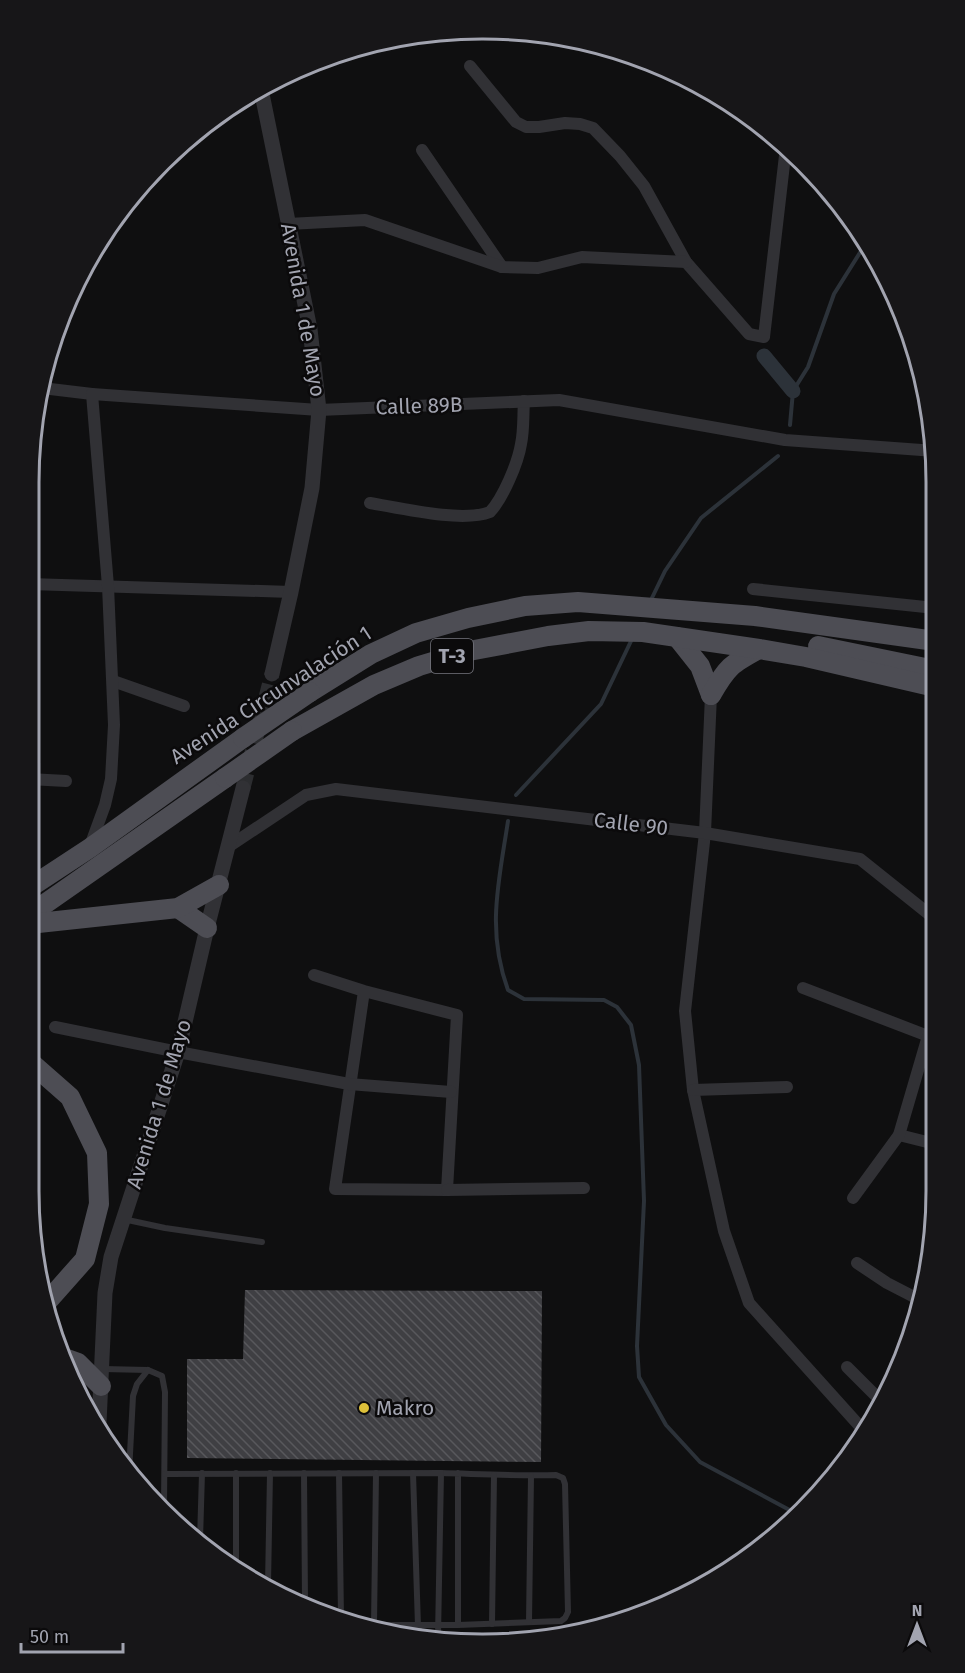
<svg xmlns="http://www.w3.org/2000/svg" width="965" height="1673" viewBox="0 0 965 1673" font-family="'Fira Sans',sans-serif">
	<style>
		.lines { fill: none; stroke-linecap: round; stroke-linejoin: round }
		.stream { stroke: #2c3239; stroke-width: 4 }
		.canal { stroke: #2c3239; stroke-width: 15 }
		.building { fill: url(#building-back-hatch) }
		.tertiary-tunnel { stroke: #2c2d30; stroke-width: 15; stroke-dasharray: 15 8; stroke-linecap: butt }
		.service { stroke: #313135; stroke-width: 6 }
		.minor { stroke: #313135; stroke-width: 12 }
		.tertiary { stroke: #313135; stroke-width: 15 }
		.primary { stroke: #4d4d54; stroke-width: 20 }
		.primary-bridge { stroke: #4d4d54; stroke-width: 20 }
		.poi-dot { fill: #ddc03a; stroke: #0b0a0b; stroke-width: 2 }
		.labels { text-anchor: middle; stroke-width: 5; stroke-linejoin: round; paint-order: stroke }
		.shield { fill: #0b0a0b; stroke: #75767e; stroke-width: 1.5 }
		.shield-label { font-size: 20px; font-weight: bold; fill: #a2a4b0 }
		.street-label { font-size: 21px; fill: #a2a4b0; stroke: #0b0a0b }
		.poi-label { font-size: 21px; fill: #a2a4b0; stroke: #0b0a0b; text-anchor: start }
		.rim { fill: none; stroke: #a2a4b0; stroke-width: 3 }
	</style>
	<defs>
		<pattern id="building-back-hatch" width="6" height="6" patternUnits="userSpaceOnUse" patternTransform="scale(1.5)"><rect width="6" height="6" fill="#3f3f43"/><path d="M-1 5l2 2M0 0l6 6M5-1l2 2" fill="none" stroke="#58585c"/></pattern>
	</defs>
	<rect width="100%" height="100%" fill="#0f0f10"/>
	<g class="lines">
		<g class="stream">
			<polyline points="790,425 793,391 808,367 834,294 866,243"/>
			<polyline points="650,602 665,571 701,518 778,456"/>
			<polyline points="516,795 601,704 632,639"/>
			<path d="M508,821C499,881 486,930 508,990L524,999L604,1000L617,1007L631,1025L639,1065L644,1201L637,1346L639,1377L666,1425L700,1462L797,1514"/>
		</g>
		<polyline class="canal" points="764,356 793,391"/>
	</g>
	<polygon class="building" points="245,1290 542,1291 541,1462 187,1458 187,1359 243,1359"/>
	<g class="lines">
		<polyline class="tertiary-tunnel" points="243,788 272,674"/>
		<g class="service">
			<polyline points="123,1219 165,1228 262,1242"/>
			<polyline points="103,1369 148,1370 162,1376 165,1392 164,1506"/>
			<polyline points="129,1473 133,1396 137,1384 148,1370"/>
			<polyline points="236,1473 236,1571"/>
			<polyline points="304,1473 305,1602"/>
			<polyline points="339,1473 341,1618"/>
			<polyline points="413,1473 418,1626 420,1634"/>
			<path d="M441,1473C480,1474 518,1476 556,1475L563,1478L565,1484L568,1612L565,1618L561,1621L458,1625V1473"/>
			<polyline points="165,1474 441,1473 438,1636"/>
			<polyline points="200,1540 202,1473"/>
			<polyline points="268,1585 270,1473"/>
			<polyline points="345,1620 374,1625 458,1625"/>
			<polyline points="529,1622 531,1476"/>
			<polyline points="492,1624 494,1475"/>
			<polyline points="374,1625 376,1473"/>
		</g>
		<g class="minor">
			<polyline points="470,66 516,122 526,127 539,127 565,123 580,124 593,128 620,156 644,186 686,262 749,334 764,337 786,147"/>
			<polyline points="422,150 502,267"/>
			<polyline points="288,224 365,220 502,267 538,268 582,257 686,262"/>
			<polyline points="42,388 92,394"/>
			<path d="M370,503C400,508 462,523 490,512C503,498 518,463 521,444C524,430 523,415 524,401"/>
			<polyline points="29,584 291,592"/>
			<polyline points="753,589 935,608"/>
			<polyline points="113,681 184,706"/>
			<polyline points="711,695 705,833 685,1011 693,1090 724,1231 749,1303 865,1432"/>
			<polyline points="29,779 66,781"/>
			<polyline points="90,846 105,805 111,779 114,725 108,586 92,394 319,410 559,400 785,440 935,451"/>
			<polyline points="228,847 306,795 336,789 705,833 860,859 935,919"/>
			<polyline points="314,975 364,991 457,1015 447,1190 335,1189 364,991"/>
			<polyline points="803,988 928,1036"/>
			<polyline points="55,1027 178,1052 349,1084 451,1092"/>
			<polyline points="693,1090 787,1087"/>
			<polyline points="899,1135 935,1144"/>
			<polyline points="447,1190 584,1188"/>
			<polyline points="853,1198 899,1135 928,1036 935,1021"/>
			<polyline points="857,1263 887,1283 920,1300"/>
			<polyline points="847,1367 881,1401"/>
		</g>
		<g class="tertiary">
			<polyline points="261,89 310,329 319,410 312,488 291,592 272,674"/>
			<polyline points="99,1423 105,1293 111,1257 178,1052 207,928 243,788"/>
		</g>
		<g class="primary">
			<polyline points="677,637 700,666 711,695"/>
			<polyline points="818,646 935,670"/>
			<polyline points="310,692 371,654 416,633 468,618 525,606 578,602 755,616 935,641"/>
			<path d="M711,695C727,667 731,664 759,649"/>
			<polyline points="292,731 374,685 419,666 469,651 548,636 589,631 643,632 759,649 806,657 935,687"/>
			<polyline points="29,888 90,848 243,738"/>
			<polyline points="178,908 207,928"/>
			<polyline points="29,915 225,778"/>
			<polyline points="29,924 178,908 219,885"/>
			<polyline points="29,1061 70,1097 97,1153 99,1204 85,1259 47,1302"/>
			<polyline points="64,1358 78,1363 101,1386"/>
		</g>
		<g class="primary-bridge">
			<polyline points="243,738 310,692"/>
			<polyline points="225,778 292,731"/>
		</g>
	</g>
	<circle class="poi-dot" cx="364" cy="1408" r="6"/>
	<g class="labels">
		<rect class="shield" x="431" y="639" width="42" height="34" rx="4.5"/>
		<g class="shield-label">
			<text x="452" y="663">T-3</text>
		</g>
		<g class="street-label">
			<text transform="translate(303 310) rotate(80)" y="7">Avenida 1 de Mayo</text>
			<text transform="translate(419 406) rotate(-2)" y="7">Calle 89B</text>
			<text transform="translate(271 695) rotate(-33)" y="7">Avenida Circunvalación 1</text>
			<text transform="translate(631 824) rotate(7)" y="7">Calle 90</text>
			<text transform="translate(159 1104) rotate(-73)" y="7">Avenida 1 de Mayo</text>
		</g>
		<g class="poi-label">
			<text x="376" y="1415">Makro</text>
		</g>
	</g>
	<path d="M0 0H965V1673H0ZM482 39H483A443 443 0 0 1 926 482V1191A443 443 0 0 1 483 1634H482A443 443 0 0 1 39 1191V482A443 443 0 0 1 482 39Z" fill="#171618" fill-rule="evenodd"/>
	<path class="rim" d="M482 39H483A443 443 0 0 1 926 482V1191A443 443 0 0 1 483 1634H482A443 443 0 0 1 39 1191V482A443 443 0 0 1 482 39Z"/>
	<g transform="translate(917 1625)" stroke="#0b0a0b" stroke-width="4.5" paint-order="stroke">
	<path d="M0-4.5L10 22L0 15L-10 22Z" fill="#a2a4b0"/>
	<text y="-9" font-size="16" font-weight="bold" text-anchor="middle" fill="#a2a4b0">N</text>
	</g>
	<path d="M21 1643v9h102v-9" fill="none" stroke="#a2a4b0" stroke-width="3"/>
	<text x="30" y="1643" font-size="18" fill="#a2a4b0" stroke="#0b0a0b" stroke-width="4.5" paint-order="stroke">50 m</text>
</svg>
